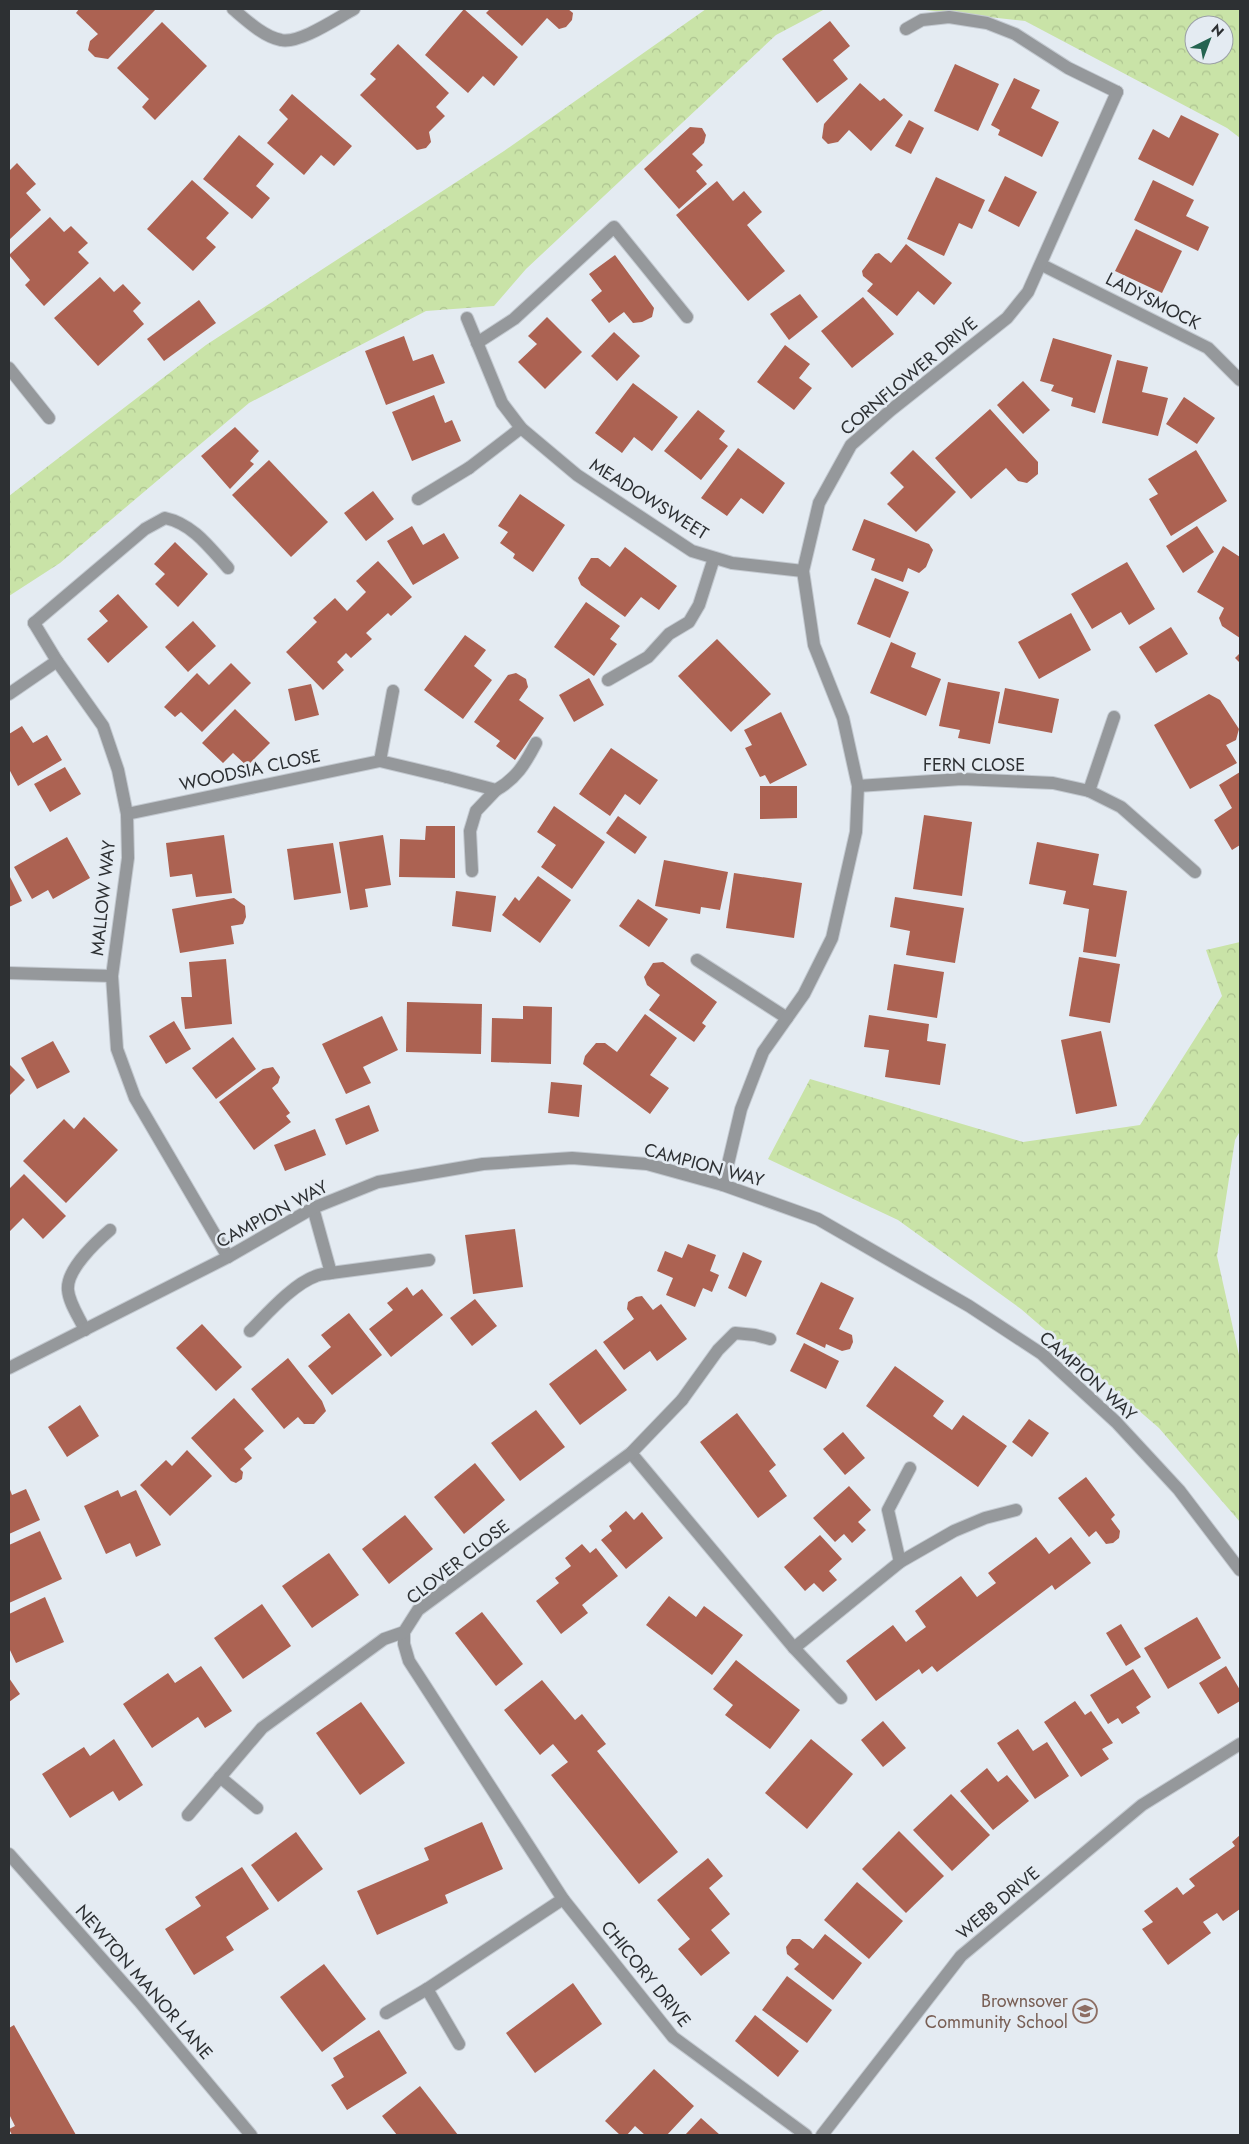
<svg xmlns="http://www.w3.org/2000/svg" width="1249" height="2144" viewBox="0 0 1249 2144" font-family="Jost,sans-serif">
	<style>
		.park { fill: url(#park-crowns); fill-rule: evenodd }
		.building { fill: #ac6252 }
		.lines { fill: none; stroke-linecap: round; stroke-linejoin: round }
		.lane-casing { stroke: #c3c9d0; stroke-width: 14 }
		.street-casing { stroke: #c3c9d0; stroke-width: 14 }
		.lane { stroke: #95989b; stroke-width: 12 }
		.street { stroke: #95989b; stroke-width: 12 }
		.labels { text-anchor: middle; stroke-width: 5; stroke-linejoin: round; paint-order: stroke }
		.street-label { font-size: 18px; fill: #2d3033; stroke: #e4ebf2 }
		.education-label { font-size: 18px; fill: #785e54; stroke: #e4ebf2; text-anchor: end }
	</style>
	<defs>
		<pattern id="park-crowns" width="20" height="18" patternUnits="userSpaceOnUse" patternTransform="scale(1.25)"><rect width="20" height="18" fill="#c9e3a7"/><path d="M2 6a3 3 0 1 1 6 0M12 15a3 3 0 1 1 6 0" fill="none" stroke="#adc390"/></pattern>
	</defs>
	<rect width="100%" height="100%" fill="#e4ebf2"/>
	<g class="park">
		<polygon points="706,9 825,9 776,35 526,269 494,306 426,311 249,403 60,563 9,596 9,496 206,345 504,151"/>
		<path d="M916,9H1240V138L1227,128L1025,21ZM1194,25H1224V55H1194Z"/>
		<polygon points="1240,942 1240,1131 1235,1140 1217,1256 1240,1360 1240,1522 1159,1428 1021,1309 898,1220 768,1159 810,1079 1023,1142 1140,1125 1222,996 1206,950"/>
	</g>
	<g class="building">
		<polygon points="79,9 156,9 108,59 95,57 88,50 90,41 98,34 76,13"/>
		<polygon points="464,9 518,57 494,86 483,76 468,93 425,55"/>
		<polygon points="490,9 568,9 573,13 572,20 566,27 559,29 547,18 522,46 486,13"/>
		<polygon points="830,21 850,46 833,60 848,79 817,103 782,59"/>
		<polygon points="162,22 207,66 155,120 142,107 149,99 117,68"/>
		<polygon points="398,44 449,93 436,107 445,116 429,132 431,142 426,148 417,150 360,95 376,79 370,74"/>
		<polygon points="955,64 999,84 978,131 934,111"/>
		<polygon points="1014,78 1040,90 1031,108 1059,122 1042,157 998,135 1000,130 991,125"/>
		<polygon points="860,83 880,101 884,98 903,115 871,151 849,130 838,142 828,144 822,138 824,124"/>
		<polygon points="292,94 352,146 334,166 321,155 304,175 267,143 288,119 279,110"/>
		<polygon points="1181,115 1219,134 1193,186 1138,159 1153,129 1169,138"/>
		<polygon points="909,120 924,128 911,154 895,146"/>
		<polygon points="690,127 702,128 706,135 704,143 692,154 703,165 696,171 707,184 679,209 644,169"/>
		<polygon points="239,135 274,164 256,186 270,198 252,219 203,179"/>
		<polygon points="17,163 36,184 26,193 41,210 9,240 9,171"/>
		<polygon points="1005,176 1037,192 1019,227 988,211"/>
		<polygon points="936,177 985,200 972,229 959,223 944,256 907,239"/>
		<polygon points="192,180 229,213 206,238 216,247 193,271 147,229"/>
		<polygon points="1153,180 1194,200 1186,216 1209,227 1198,251 1134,220"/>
		<polygon points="717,181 733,201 744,191 762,212 747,225 785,271 748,301 676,215"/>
		<polygon points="50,217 64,232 71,226 88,243 78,252 89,263 44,306 25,285 30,280 9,255"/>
		<polygon points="1136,229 1182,251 1162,293 1115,271"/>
		<polygon points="906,244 952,283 934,305 918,291 897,316 867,291 873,284 863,276 862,271 875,254 879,253 891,263"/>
		<polygon points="615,255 654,308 652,317 642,322 633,323 624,312 609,323 591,300 602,291 589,274"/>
		<polygon points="100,277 114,292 123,284 141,303 133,311 144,324 98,366 54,318"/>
		<polygon points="800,294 818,317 789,340 770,314"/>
		<polygon points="863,297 894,334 852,368 821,331"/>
		<polygon points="199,300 216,323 164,361 147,339"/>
		<polygon points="547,317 582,352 545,389 518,362 537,344 528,336"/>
		<polygon points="614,332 640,356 617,381 591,356"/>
		<polygon points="404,336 413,361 433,354 445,383 386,405 365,351"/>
		<polygon points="1053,338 1112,355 1095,413 1071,406 1073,398 1051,391 1054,385 1040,381"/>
		<polygon points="785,345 810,364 799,378 812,388 794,410 757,382"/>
		<polygon points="1117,360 1148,367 1142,392 1168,398 1158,436 1102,423"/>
		<polygon points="1023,381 1050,410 1023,434 997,405"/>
		<polygon points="633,383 678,417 652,451 634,437 622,453 595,433"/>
		<polygon points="434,395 445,423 452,420 461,441 412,461 392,412"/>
		<polygon points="1184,397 1215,418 1197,444 1166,424"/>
		<polygon points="990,409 1038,462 1038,474 1027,483 1018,481 1006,468 971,499 935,458"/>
		<polygon points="698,410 725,431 719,439 728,446 701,480 664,451"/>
		<polygon points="235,427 259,451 250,461 254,464 230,489 201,456"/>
		<polygon points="738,448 785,483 763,514 741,498 727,516 701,498"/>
		<polygon points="913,450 956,492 916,532 887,504 904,487 890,473"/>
		<polygon points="1196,450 1227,501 1171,536 1149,499 1158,494 1148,479"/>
		<polygon points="269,460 328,522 291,557 232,495"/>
		<polygon points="373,491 394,519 366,541 344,513"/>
		<polygon points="520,494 565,525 533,572 513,558 515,554 500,543 508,532 498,526"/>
		<polygon points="864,519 929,544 933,550 926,567 919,573 908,568 903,582 871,570 875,559 852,550"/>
		<polygon points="412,526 423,545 444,533 459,558 413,585 387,541"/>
		<polygon points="1197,526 1214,552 1183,573 1166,546"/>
		<polygon points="175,542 208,574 178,607 155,584 165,574 154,564"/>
		<polygon points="1223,546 1240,557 1240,638 1222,626 1219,618 1224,608 1197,592"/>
		<polygon points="625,547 677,586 659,610 641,597 625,617 581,585 578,578 591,558 598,558 610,567"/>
		<polygon points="378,561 412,597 391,616 388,613 366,633 372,639 351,658 346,653 337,662 344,670 323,690 286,652 317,622 313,618 335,598 347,611 366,592 356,581"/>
		<polygon points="1127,562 1155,609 1129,625 1121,612 1092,629 1071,594"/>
		<polygon points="875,578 909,592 890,638 857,624"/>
		<polygon points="118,594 148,627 108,663 87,639 108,621 99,611"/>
		<polygon points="586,602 620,626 610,639 617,644 594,676 554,647"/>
		<polygon points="1071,613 1091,650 1039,679 1018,642"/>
		<polygon points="193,621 216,646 188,672 165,647"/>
		<polygon points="1171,627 1188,654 1156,673 1139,647"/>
		<polygon points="465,635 486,650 474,666 492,680 463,719 424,690"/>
		<polygon points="717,639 771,694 731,732 678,676"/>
		<polygon points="891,642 916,653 911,667 941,679 926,716 870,693"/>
		<polygon points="1240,653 1240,663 1235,658"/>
		<polygon points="231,663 251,683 202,732 181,712 175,717 164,707 197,673 209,685"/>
		<polygon points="516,673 526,679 528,687 519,700 544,718 515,760 496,746 500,741 474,722 508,675"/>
		<polygon points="589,678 604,705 574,722 559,695"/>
		<polygon points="948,682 1000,692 990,744 958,738 960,730 939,726"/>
		<polygon points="311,684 319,715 295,721 288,689"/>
		<polygon points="1005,688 1059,699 1052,733 998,723"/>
		<polygon points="1209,694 1220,700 1239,729 1236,740 1226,745 1237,763 1190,789 1154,725"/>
		<polygon points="235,709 270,743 247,766 233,753 223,763 202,743"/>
		<polygon points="781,712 807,765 770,784 765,775 760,777 745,748 752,745 744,730"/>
		<polygon points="22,726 33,743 47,735 62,760 18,786 9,769 9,734"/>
		<polygon points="611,748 658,780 640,805 625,794 610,816 579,794"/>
		<polygon points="65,767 81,794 50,812 34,784"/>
		<polygon points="1240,772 1240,845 1232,850 1214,820 1232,808 1219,785"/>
		<polygon points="760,786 797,786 797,818 760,819"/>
		<polygon points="554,806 605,842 572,889 541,867 556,845 537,832"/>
		<polygon points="924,815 972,822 962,896 913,889"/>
		<polygon points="618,816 647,837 635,854 606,833"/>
		<polygon points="426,826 455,826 455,878 399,877 400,839 425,840"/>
		<polygon points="224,835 232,893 196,897 192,874 170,877 166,843"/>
		<polygon points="383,835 391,885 365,889 368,907 350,910 339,842"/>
		<polygon points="67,837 90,878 53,899 48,890 32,899 14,867"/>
		<polygon points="1037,842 1099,854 1093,885 1127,891 1116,957 1083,952 1089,909 1063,904 1066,891 1029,884"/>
		<polygon points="333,843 341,893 294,900 287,849"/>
		<polygon points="664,860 728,872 720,910 701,907 700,914 655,906"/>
		<polygon points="734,873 802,883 794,938 726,928"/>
		<polygon points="9,875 22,901 9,907"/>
		<polygon points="538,876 571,900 540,943 502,915 515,897 519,901"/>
		<polygon points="456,891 496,896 491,932 452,926"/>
		<polygon points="895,897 964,908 955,963 906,955 910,931 890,927"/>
		<polygon points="234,898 245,906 246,917 243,924 231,926 234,944 180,953 172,909"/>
		<polygon points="638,899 668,919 649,947 619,926"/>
		<polygon points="1079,957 1120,964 1110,1023 1069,1016"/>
		<polygon points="226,959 232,1024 185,1029 181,997 192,997 189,962"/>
		<polygon points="663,962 717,1002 702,1023 706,1026 694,1042 649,1010 660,995 647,985 644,977 653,963"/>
		<polygon points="894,964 944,972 937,1018 887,1010"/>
		<polygon points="407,1002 482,1004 481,1054 406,1052"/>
		<polygon points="523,1006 552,1007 551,1064 491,1062 492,1018 523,1019"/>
		<polygon points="645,1014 677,1038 650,1075 669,1088 650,1114 583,1064 585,1056 596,1043 605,1043 617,1052"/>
		<polygon points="869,1015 929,1024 927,1041 946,1044 940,1085 885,1077 889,1050 864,1047"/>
		<polygon points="382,1016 398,1050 363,1067 371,1083 346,1094 322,1044"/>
		<polygon points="174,1021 191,1049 166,1064 149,1036"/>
		<polygon points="1101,1031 1117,1106 1076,1114 1061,1040"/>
		<polygon points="233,1037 256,1069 216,1099 192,1068"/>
		<polygon points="53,1041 70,1072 37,1089 21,1058"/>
		<polygon points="9,1064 25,1080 9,1096"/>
		<polygon points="273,1067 280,1077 278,1083 272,1088 290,1113 286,1116 291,1122 254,1150 219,1102 263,1069"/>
		<polygon points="551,1082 582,1085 579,1117 548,1113"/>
		<polygon points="369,1105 379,1131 346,1145 335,1119"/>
		<polygon points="84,1117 118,1150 66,1203 23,1161 64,1119 74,1129"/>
		<polygon points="315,1129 326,1155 285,1171 274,1145"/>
		<polygon points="24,1174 66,1216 43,1239 23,1218 9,1232 9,1189"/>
		<polygon points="515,1229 523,1287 473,1294 465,1235"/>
		<polygon points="688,1244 716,1255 710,1271 719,1275 712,1292 703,1288 695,1307 666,1295 673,1278 657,1271 665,1251 682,1258"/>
		<polygon points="743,1252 762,1261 746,1297 728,1288"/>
		<polygon points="821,1282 854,1298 839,1329 852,1335 853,1342 850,1349 842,1351 826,1344 825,1348 796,1334"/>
		<polygon points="407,1287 413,1296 422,1289 443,1315 391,1357 369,1329 393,1310 387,1303"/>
		<polygon points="642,1296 653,1310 661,1304 687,1339 657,1361 650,1351 624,1370 603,1342 634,1319 627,1309 628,1302 636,1297"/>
		<polygon points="475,1299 497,1326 472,1346 450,1318"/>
		<polygon points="349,1313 382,1355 332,1395 308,1366 331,1347 321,1335"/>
		<polygon points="202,1324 242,1367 216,1391 176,1348"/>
		<polygon points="804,1343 839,1361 826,1389 790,1371"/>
		<polygon points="596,1349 627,1390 580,1425 549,1384"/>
		<polygon points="288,1358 322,1401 326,1411 314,1424 304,1424 298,1417 284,1429 251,1389"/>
		<polygon points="895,1366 944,1401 933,1416 938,1420 952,1430 963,1415 1007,1446 978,1487 866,1406"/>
		<polygon points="234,1398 264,1431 244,1449 252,1458 240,1469 243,1472 242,1479 236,1483 231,1481 191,1438"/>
		<polygon points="80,1405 99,1436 67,1457 48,1427"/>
		<polygon points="536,1410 565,1447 520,1481 491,1443"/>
		<polygon points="737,1413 776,1465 769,1471 787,1496 758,1518 700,1442"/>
		<polygon points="1029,1419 1049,1433 1032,1457 1012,1442"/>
		<polygon points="843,1432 865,1458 845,1475 823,1449"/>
		<polygon points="187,1450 212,1476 170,1516 140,1485 166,1460 172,1466"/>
		<polygon points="475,1463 505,1500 464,1534 434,1497"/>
		<polygon points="1086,1477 1115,1515 1111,1519 1120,1531 1119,1538 1113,1543 1106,1544 1096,1531 1089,1537 1058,1498"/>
		<polygon points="849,1486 871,1510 858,1522 866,1530 852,1543 844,1534 835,1542 813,1518"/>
		<polygon points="9,1487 12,1495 26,1489 40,1520 9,1534"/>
		<polygon points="118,1490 121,1497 136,1490 161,1545 136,1557 130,1543 106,1554 84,1506"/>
		<polygon points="626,1511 634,1520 642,1512 663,1538 626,1569 601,1540 612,1531 609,1526"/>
		<polygon points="405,1515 433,1549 389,1584 362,1549"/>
		<polygon points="40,1531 62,1579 9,1603 9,1545"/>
		<polygon points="820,1535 842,1559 829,1571 837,1580 823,1592 814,1583 805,1591 784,1567"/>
		<polygon points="1036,1537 1049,1554 1071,1537 1091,1563 1055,1590 1052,1585 937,1672 932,1666 922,1674 919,1669 876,1701 846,1661 893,1625 906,1642 911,1638 926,1627 915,1611 961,1576 977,1597 996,1583 988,1573"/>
		<polygon points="582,1544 590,1553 596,1548 618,1576 582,1605 588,1613 561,1634 536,1601 559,1583 555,1578 571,1566 565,1558"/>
		<polygon points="329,1553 359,1595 312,1628 282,1586"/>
		<polygon points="669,1596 696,1617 704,1606 743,1635 712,1675 646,1625"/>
		<polygon points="45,1597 64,1642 16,1663 9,1648 9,1614"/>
		<polygon points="262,1604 291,1646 243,1679 214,1638"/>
		<polygon points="482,1612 523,1664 496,1686 455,1633"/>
		<polygon points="1197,1617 1221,1658 1168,1689 1144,1648"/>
		<polygon points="1121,1624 1141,1657 1126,1666 1106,1633"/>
		<polygon points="736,1660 800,1710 770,1749 725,1715 733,1705 713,1689"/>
		<polygon points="201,1666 232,1711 205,1728 198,1717 152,1748 123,1704 168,1673 175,1683"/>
		<polygon points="1226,1666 1240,1690 1240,1701 1218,1714 1199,1683"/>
		<polygon points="1133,1669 1151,1697 1136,1707 1140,1713 1122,1724 1118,1718 1108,1724 1090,1695"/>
		<polygon points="9,1678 20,1694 9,1702"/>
		<polygon points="542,1680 575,1720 582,1714 606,1744 597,1751 678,1852 639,1884 551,1775 568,1762 553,1744 540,1755 504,1710"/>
		<polygon points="1075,1701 1085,1715 1091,1711 1113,1743 1102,1749 1109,1759 1081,1777 1044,1722"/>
		<polygon points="361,1702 405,1763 360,1795 316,1733"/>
		<polygon points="883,1721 906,1748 883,1767 861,1740"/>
		<polygon points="1018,1729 1033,1751 1047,1742 1069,1776 1035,1799 997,1743"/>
		<polygon points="114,1739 143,1785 119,1801 113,1791 70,1818 42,1774 84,1747 90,1756"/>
		<polygon points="811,1739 853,1774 807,1829 765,1793"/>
		<polygon points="987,1768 998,1782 1007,1775 1029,1801 993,1830 960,1791"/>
		<polygon points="951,1794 990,1835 952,1871 913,1830"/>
		<polygon points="482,1822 503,1869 445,1895 448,1903 377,1935 357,1891 429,1860 424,1848"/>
		<polygon points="899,1831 944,1876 906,1913 862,1869"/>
		<polygon points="296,1832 323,1869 278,1902 251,1865"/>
		<polygon points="1240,1835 1240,1909 1223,1921 1217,1913 1203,1922 1211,1933 1168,1965 1142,1929 1153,1922 1144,1911 1177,1887 1183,1895 1195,1886 1189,1879 1235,1846 1232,1842"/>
		<polygon points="708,1858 723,1876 709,1888 730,1914 711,1930 730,1953 701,1976 678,1949 690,1939 657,1900"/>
		<polygon points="242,1867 269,1909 226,1937 234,1950 194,1975 165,1929 201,1906 195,1897"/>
		<polygon points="857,1882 903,1921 869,1959 824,1920"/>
		<polygon points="825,1934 862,1963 833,2000 794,1969 799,1964 787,1954 786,1947 792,1939 800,1939 813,1949"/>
		<polygon points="324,1964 366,2019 322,2052 280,1997"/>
		<polygon points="787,1976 832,2010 807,2043 762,2010"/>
		<polygon points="573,1983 602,2024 535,2073 506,2033"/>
		<polygon points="755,2015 799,2051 778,2077 735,2041"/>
		<polygon points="14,2025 76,2135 12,2135 9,2129 15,2126 9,2114 9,2028"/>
		<polygon points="379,2030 407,2073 347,2110 331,2085 344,2077 333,2058"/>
		<polygon points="654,2069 694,2106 667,2135 645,2135 635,2126 627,2135 620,2135 605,2121"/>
		<polygon points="420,2086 458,2135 397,2135 382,2116"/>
		<polygon points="701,2118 720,2135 685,2135"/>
	</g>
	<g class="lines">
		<g class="lane-casing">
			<g id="lane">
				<polyline points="906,29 922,20 949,17 987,23 1015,34 1068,68 1117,92"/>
				<polyline points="477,343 514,319 614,227 687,317"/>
				<polyline points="418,499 469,468"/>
				<path d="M34,623L145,529L165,518C193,524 210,548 228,568"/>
				<polyline points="608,680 648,657 669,634 689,622 699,605 714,558"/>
				<path d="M447,777L496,790C516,779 525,764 536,743"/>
				<polyline points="472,871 470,831 476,811 496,790"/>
				<polyline points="697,960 787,1018"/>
				<polyline points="313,1208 331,1273 429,1260"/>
				<path d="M85,1330C79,1317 69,1303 68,1290C66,1270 96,1242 110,1230"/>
				<path d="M250,1331C267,1314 293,1284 316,1276C320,1274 326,1274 331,1273"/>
				<polyline points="682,1400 718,1350 735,1333 755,1335 770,1339"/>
				<polyline points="910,1468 888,1510 900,1562 954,1531 985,1518 1016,1510"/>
			</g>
		</g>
		<g class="street-casing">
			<g id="street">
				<path d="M233,9C246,20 264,37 281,40C300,44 337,18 354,9"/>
				<polyline points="1042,265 1208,348 1240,380"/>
				<polyline points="467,318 502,403 521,428 577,475 692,551 732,563 803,571"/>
				<polyline points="9,368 49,418"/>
				<polyline points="469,468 521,428"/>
				<polyline points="34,623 57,661 103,726 118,770 127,814 128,858 112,976 117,1049 135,1098 228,1257"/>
				<polyline points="393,691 380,761 447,777"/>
				<polyline points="9,694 57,661"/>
				<polyline points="858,786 962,779 1053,783 1089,791 1121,807 1195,872"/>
				<polyline points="1089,791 1114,717"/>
				<polyline points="127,814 380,761"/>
				<polyline points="9,973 112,976"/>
				<polyline points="723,1185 741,1109 763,1052 804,994 832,938 856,832 858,786 843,718 814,645 803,571 819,503 851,445 891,410 1007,318 1028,292 1117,92"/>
				<polyline points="9,1368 228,1257 313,1208 378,1182 483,1164 572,1158 647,1164 723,1185 818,1219 969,1306 1042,1354 1116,1422 1179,1490 1240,1570"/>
				<polyline points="631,1453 794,1648 841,1698"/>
				<polyline points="404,1632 404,1644 409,1661 563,1899 673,2037 806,2135"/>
				<polyline points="794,1648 900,1562"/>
				<polyline points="220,1777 257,1808"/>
				<polyline points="188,1815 262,1728 384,1639 404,1632 418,1610 631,1453 682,1400"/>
				<polyline points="9,1854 139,2001 251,2135"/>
				<polyline points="427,1989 459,2044"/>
				<polyline points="386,2013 427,1989 563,1899"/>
				<polyline points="822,2135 961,1956 1142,1805 1240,1744"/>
			</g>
		</g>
		<use href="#lane" class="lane"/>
		<use href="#street" class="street"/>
	</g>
	<defs>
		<g id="school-ring" transform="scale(1.25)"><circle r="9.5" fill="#e4ebf2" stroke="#8d6e63" stroke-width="1.5"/><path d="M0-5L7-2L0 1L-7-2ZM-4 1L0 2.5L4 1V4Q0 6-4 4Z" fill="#8d6e63"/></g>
	</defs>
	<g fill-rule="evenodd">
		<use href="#school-ring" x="1085" y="2011"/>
	</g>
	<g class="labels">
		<g class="street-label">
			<text transform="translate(1153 301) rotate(27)" y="6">LADYSMOCK</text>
			<text transform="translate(909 376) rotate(-40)" y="6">CORNFLOWER DRIVE</text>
			<text transform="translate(649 499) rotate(32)" y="6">MEADOWSWEET</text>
			<text x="974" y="771">FERN CLOSE</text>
			<text transform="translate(250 770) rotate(-12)" y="6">WOODSIA CLOSE</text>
			<text transform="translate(103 898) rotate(-84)" y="6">MALLOW WAY</text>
			<text transform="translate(704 1165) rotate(15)" y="6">CAMPION WAY</text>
			<text transform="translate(272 1214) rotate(-28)" y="6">CAMPION WAY</text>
			<text transform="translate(1088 1376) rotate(42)" y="6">CAMPION WAY</text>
			<text transform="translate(458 1562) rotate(-38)" y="6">CLOVER CLOSE</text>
			<text transform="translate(998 1903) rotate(-40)" y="6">WEBB DRIVE</text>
			<text transform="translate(646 1974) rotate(51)" y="6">CHICORY DRIVE</text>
			<text transform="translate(144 1982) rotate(49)" y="6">NEWTON MANOR LANE</text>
		</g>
		<g class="education-label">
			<text x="1068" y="2007">Brownsover<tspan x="1068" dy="21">Community School</tspan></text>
		</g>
	</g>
	<rect width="1249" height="2144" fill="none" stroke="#2d3033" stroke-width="20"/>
	<g transform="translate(1209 40) rotate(42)"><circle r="24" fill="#e4ebf2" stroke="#9ba0a6"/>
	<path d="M0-4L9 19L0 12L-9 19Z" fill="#246350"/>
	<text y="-8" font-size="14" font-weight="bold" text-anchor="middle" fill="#2d3033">N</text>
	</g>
</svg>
